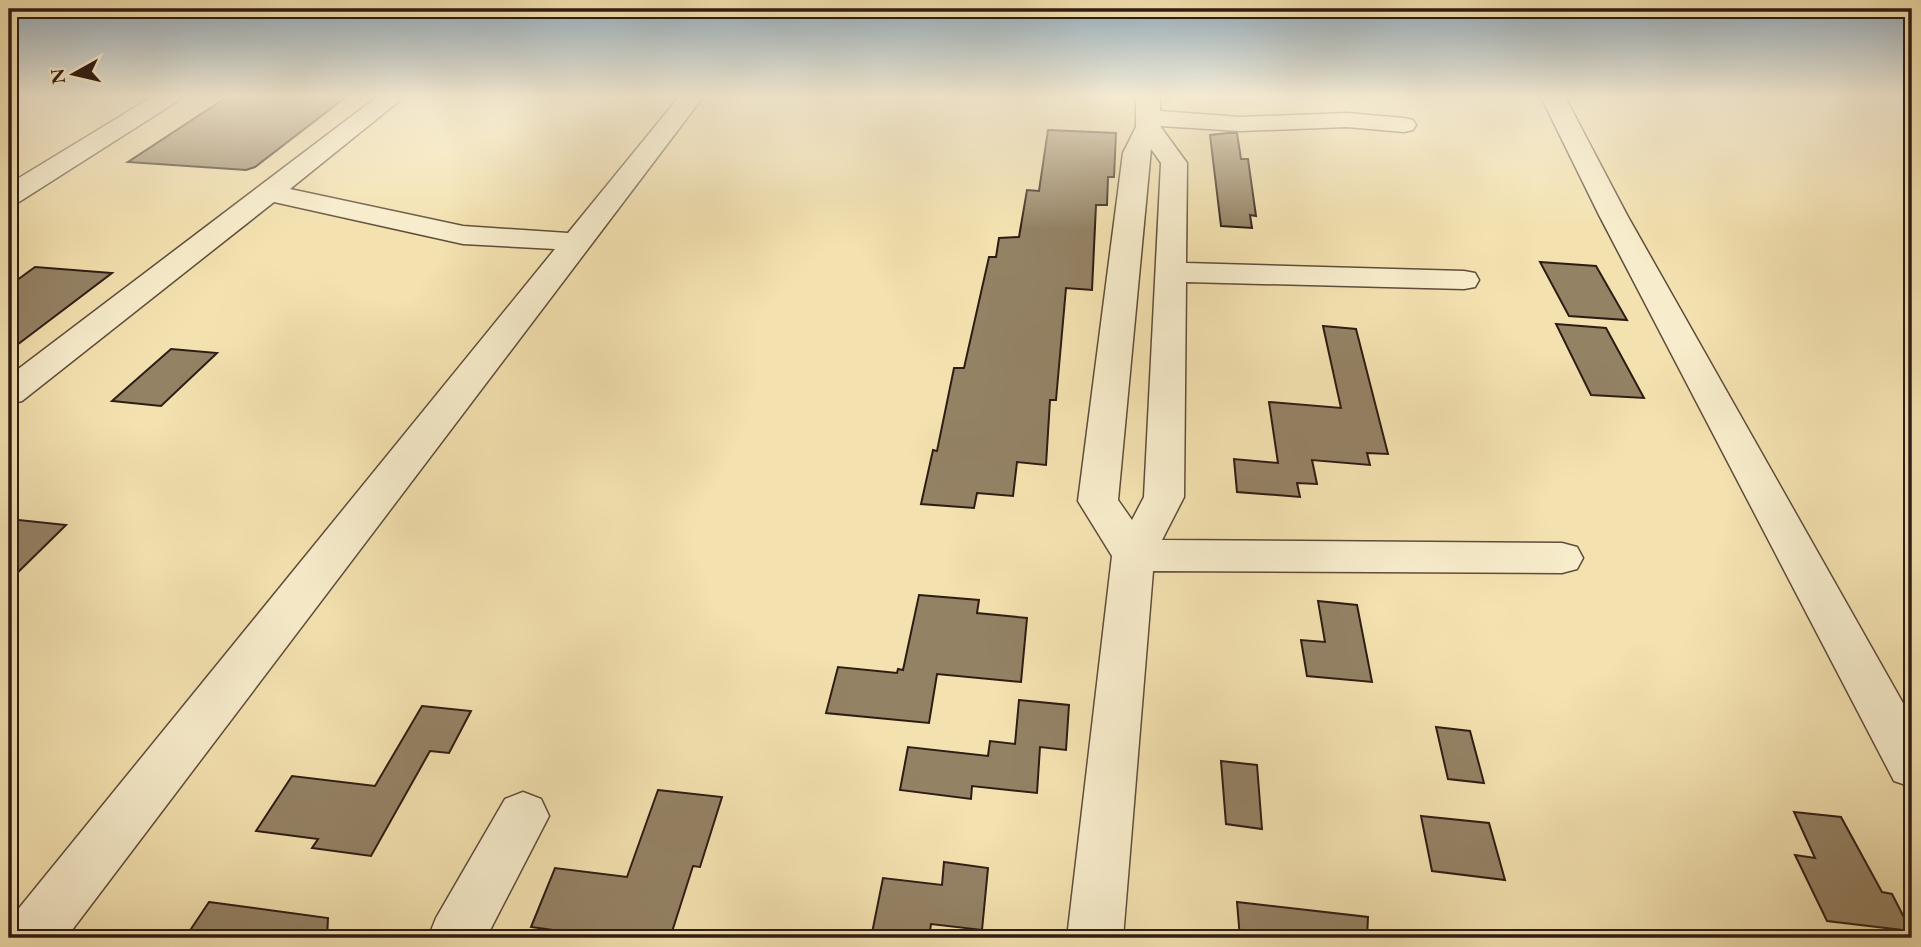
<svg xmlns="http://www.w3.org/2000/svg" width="1921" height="947" viewBox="0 0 1921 947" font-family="'EB Garamond',serif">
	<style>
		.building { fill: #948265; stroke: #2e1c14; stroke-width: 2 }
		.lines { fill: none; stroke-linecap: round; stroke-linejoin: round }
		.minor-casing { stroke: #5f4d3b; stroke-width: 3 }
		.minor { fill: #f7eccb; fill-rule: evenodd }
	</style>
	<rect width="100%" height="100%" fill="#f3e1af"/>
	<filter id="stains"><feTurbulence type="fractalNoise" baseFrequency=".00286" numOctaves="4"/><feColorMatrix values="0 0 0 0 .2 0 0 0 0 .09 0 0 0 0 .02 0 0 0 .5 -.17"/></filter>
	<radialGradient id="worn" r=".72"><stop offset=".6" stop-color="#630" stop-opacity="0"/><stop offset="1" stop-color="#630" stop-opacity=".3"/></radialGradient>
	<g class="building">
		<polygon points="227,97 346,97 255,167 246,170 128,162"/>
		<polygon points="1048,130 1116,133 1114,177 1108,177 1107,205 1096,205 1092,290 1066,288 1056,400 1050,400 1046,465 1017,462 1013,496 977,493 974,508 921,504 933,450 937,451 954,368 964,368 989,257 996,257 999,238 1019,237 1027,190 1039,191"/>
		<polygon points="1228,133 1237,133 1241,159 1248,159 1256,216 1250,215 1252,228 1221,226 1210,135"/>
		<polygon points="1540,262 1596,266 1627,320 1569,316"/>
		<polygon points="35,267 112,273 9,351 9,286"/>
		<polygon points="1556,324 1606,328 1644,398 1591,395"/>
		<polygon points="1323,326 1356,329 1388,454 1367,453 1370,465 1312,460 1317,484 1297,483 1300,497 1237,492 1234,459 1278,463 1269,402 1341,408"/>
		<polygon points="171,349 217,353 161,406 112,401"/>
		<polygon points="9,519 66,525 9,581"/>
		<polygon points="919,595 979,600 977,613 1027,618 1021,682 937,674 929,723 826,713 838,667 897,673 898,669 903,670"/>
		<polygon points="1318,601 1357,605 1372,682 1307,676 1301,640 1325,642"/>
		<polygon points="1019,700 1069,705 1066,750 1040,747 1037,793 972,786 971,799 900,790 908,747 988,756 990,741 1015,744"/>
		<polygon points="422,706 471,711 449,753 430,751 371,856 312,848 318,839 256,831 292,776 375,786"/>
		<polygon points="1436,727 1470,731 1484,783 1448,779"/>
		<polygon points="1221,761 1257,765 1262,829 1226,824"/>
		<polygon points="658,790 722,797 700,867 693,866 670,938 612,938 531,927 555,868 627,877"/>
		<polygon points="1794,812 1841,817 1882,892 1892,894 1911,931 1827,921 1795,855 1815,858"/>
		<polygon points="1421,816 1489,823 1505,880 1432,871"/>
		<polygon points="944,862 988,868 982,930 931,924 929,938 871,938 883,878 942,885"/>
		<polygon points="209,902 328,918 327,938 185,938"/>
		<polygon points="1237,902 1368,917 1367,938 1240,938"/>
	</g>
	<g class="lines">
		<g class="minor-casing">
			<g id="minor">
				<polygon points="152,97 180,97 176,102 19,202 9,204 9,184"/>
				<polygon points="377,97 404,97 290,189 463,226 568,233 679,97 703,97 66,938 9,938 11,918 555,249 463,244 274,202 22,401 9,404 9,376"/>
				<path d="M1136,97H1160V111L1240,117L1347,113L1404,118L1413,120L1416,125L1413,130L1404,132L1347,127L1240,131L1160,126L1187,163L1186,263L1464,271L1475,273L1479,280L1475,287L1464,289L1186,282L1184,497L1162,540L1562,543L1577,547L1583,558L1577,569L1562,573L1153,571L1123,938H1067L1112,556L1078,501L1123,153L1136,127ZM1151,149L1161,163L1144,497L1132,520L1118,500Z"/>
				<polygon points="1541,97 1565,97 1627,215 1912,719 1912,787 1894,781 1599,215"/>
				<polygon points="523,792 541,799 549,816 486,938 428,938 436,918 505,799"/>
			</g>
		</g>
		<use href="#minor" class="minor"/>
	</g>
	<linearGradient id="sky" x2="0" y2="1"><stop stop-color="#91abbc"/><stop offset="0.42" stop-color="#faf2db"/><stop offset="1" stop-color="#faf2db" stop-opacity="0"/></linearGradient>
	<rect width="1921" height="229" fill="url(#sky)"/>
	<rect width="1921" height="947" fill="none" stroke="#f3e1af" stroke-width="35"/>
	<rect x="10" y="10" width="1900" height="926" fill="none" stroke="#2e1c14" stroke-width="3.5"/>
	<rect x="18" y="18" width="1886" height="912" fill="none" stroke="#2e1c14" stroke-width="2"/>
	<g transform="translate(74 74) rotate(262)" stroke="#f7eccb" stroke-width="5" paint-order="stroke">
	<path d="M0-5L12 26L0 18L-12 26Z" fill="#2e1c14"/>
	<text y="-10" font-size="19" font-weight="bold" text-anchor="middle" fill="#2e1c14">N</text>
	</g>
	<rect width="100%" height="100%" filter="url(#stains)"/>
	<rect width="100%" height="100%" fill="url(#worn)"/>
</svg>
